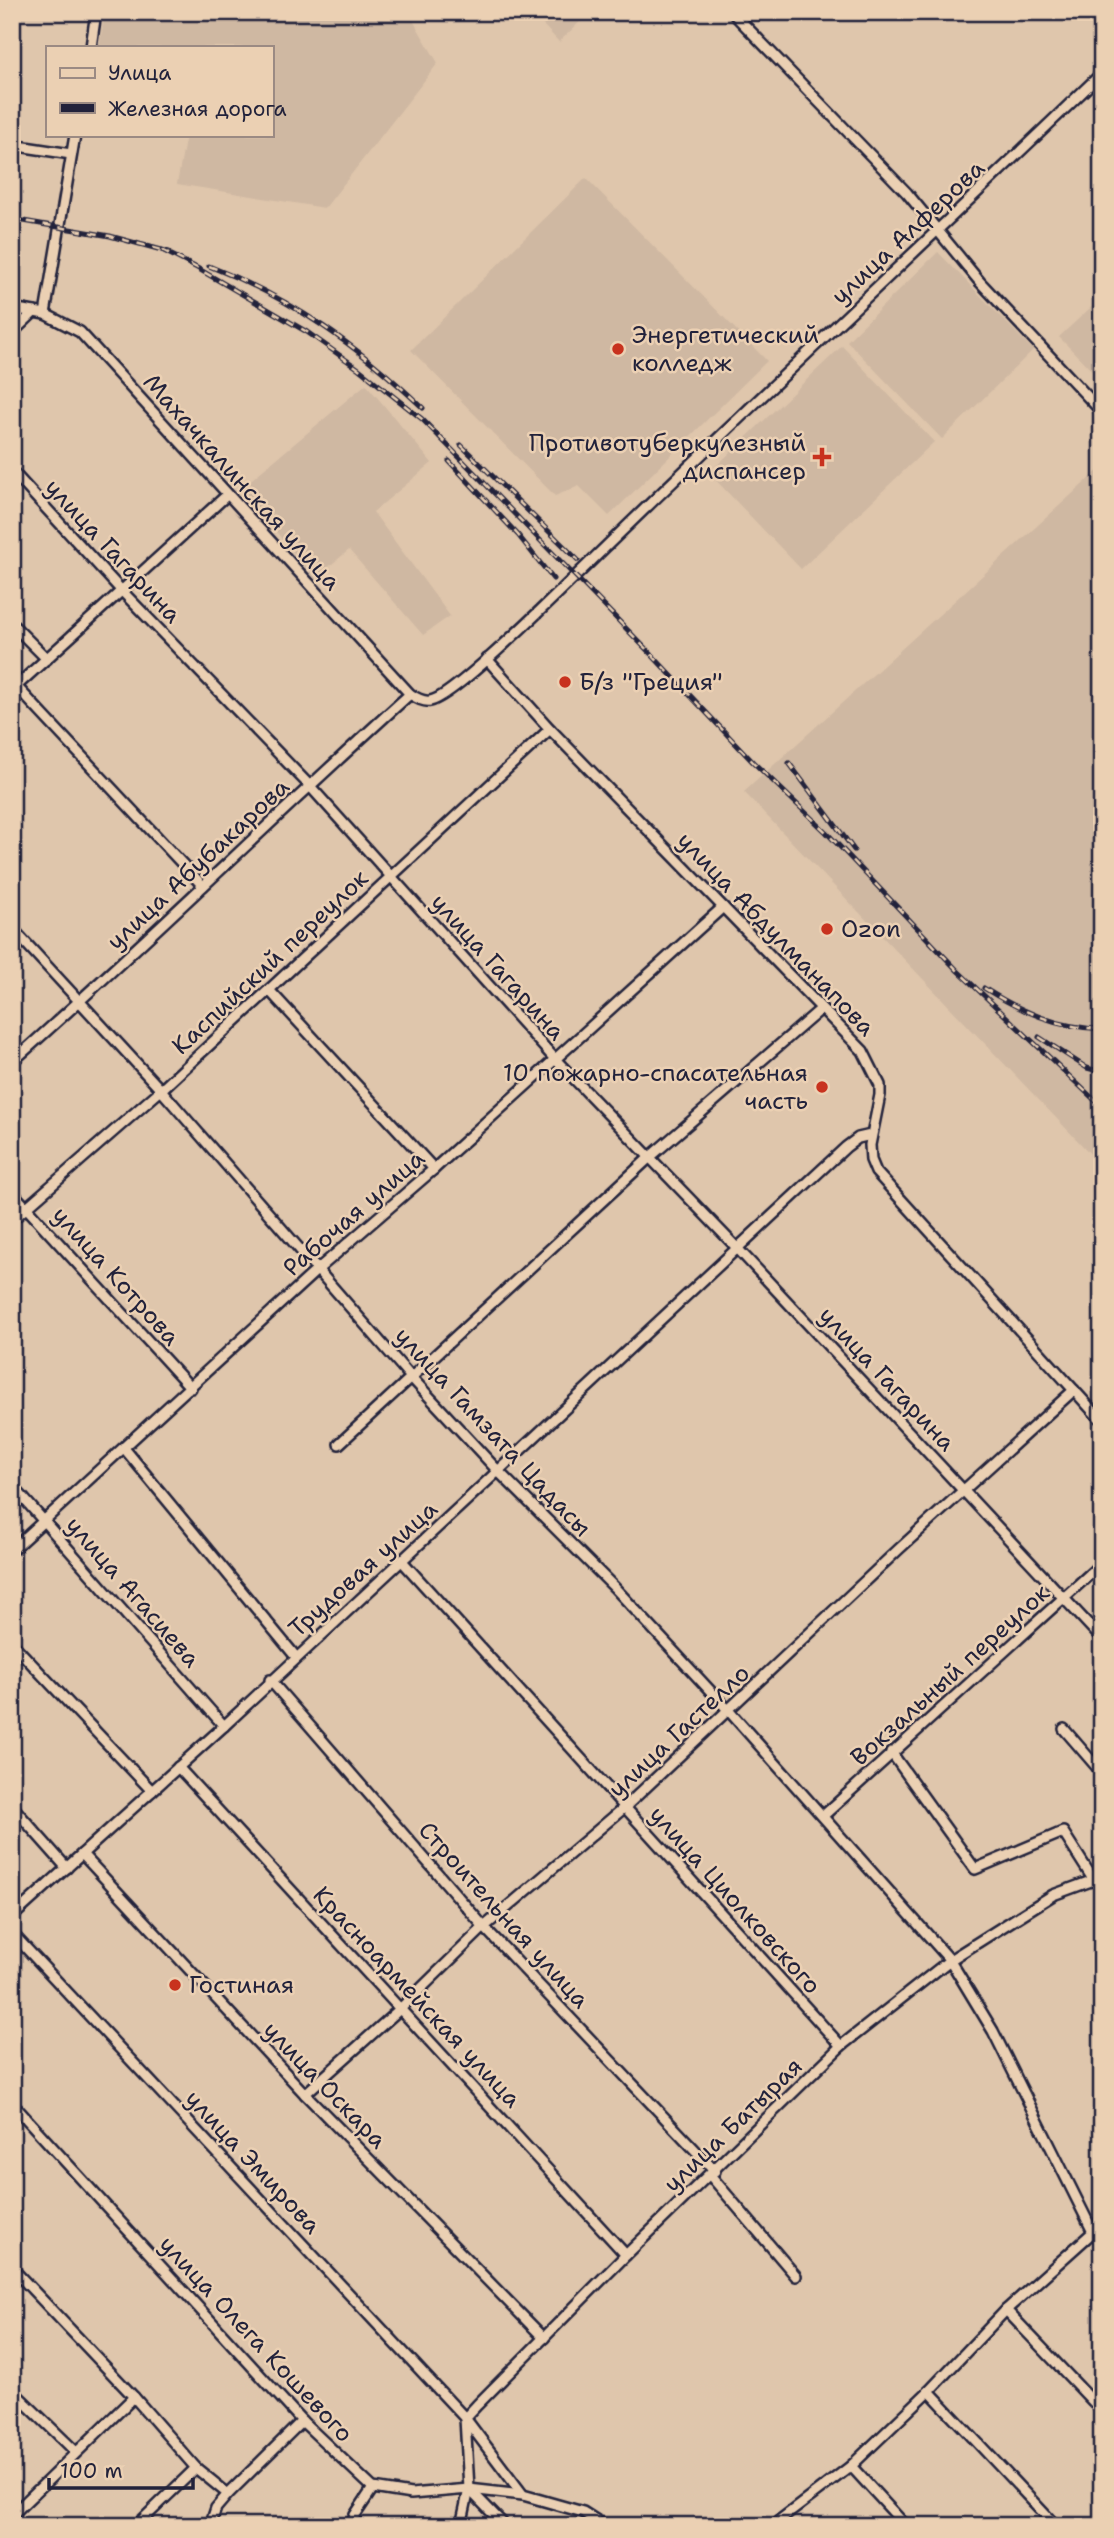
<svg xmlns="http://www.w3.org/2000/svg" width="1114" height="2538" viewBox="0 0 1114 2538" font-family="'Shantell Sans',sans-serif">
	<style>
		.built { fill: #cfb8a2 }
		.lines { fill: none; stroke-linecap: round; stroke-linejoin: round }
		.street-casing { stroke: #22223b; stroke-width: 14 }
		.street { stroke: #ebd0b3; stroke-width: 9 }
		.rail-casing { stroke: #22223b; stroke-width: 5 }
		.rail { stroke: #ebd0b3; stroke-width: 2.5; stroke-dasharray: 8; stroke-linecap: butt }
		.poi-dot { fill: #c8321e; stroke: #ebd0b3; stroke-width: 2.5 }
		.labels { text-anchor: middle; stroke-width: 5; stroke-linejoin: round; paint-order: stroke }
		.street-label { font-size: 24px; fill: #22223b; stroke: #ebd0b3 }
		.poi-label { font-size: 24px; fill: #22223b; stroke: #ebd0b3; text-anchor: start }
	</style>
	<rect width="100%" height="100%" fill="#dfc6ac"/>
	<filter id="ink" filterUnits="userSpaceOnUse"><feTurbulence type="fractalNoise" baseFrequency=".0143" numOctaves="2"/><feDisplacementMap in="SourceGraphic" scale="14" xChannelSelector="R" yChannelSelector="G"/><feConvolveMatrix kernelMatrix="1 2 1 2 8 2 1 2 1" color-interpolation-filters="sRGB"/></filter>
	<g filter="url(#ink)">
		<g class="built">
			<polygon points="105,12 408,12 438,63 325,208 177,184 186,135 271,135 271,47 99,47"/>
			<polygon points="531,12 590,12 559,42"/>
			<polygon points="586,178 767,361 609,516 579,486 555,496 411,350"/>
			<polygon points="938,252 1033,350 942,439 847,341"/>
			<polygon points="1102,297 1102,381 1059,337"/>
			<polygon points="842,346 934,442 801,569 709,473"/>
			<polygon points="366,384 432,463 373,512 450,616 423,635 349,550 315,578 240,489"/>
			<polygon points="1102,467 1102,1166 744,792"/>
		</g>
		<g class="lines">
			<g class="street-casing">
				<g id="street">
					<polyline points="732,12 907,193 980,282 1102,412"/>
					<polyline points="91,47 96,12"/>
					<polyline points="12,145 71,154"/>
					<path d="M12,308L45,314L80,332L410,694C416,698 423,702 430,701C453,698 559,592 582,570C753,402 929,240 1102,73"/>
					<polyline points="45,314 75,135"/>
					<polyline points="12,333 34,312"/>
					<polyline points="12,471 121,590 309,785 554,1058 738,1249 1102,1639"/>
					<polyline points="12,624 47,659"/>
					<polyline points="487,659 550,729 863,1051 880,1085 880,1095 870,1145 871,1160 876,1172 1102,1421"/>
					<polyline points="16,686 203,886"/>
					<polyline points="12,690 227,495"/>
					<polyline points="12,928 161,1090 410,1376 498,1471 614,1587 729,1711 950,1960 993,2031 1093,2232 1102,2242"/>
					<polyline points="269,990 434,1169"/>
					<path d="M12,1062C147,942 276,815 410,694"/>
					<polyline points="12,1192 191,1388"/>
					<polyline points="12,1220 161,1090 550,729"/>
					<polyline points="339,1444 650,1157 821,1009"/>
					<polyline points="124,1448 296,1657"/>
					<polyline points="12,1485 224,1726"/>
					<polyline points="12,1550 317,1270 434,1169 723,907"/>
					<polyline points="402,1561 841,2046"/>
					<polyline points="12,1643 152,1791"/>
					<polyline points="270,1680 484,1927 715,2171"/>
					<polyline points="1064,1729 1102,1773"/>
					<polyline points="891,1752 975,1869 1063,1832 1093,1879 1102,1888"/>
					<polyline points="178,1767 626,2255"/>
					<polyline points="12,1806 67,1868"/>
					<polyline points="823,1816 1102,1563"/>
					<polyline points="82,1854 305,2094 544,2338"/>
					<polyline points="12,1917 224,1726 846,1147 858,1138 871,1135"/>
					<polyline points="12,1933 465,2418 523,2495 583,2512 605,2526"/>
					<polyline points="305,2094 401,2008 484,1927 625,1807 899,1549 1074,1390"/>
					<polyline points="12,2103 302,2421 373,2488 411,2494 469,2489 523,2495"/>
					<polyline points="710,2175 796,2276"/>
					<polyline points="12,2268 134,2397 196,2468 228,2494"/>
					<polyline points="1006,2310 1102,2411"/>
					<polyline points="12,2390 76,2452"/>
					<polyline points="929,2391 1056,2526"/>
					<polyline points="851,2466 906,2526"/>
					<polyline points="469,2489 505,2526"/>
					<polyline points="12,2515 134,2397"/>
					<polyline points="12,2522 16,2526"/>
					<polyline points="136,2526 196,2468"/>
					<polyline points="210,2526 216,2508 228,2494 302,2421"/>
					<polyline points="351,2526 355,2515 373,2488"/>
					<polyline points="461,2526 469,2489 465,2418 477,2405 626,2255 841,2046 950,1960 1053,1895 1102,1877"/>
					<polyline points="772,2526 851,2466 929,2391 1006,2310 1102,2224"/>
				</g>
			</g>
			<use href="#street" class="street"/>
			<g class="rail-casing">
				<g id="rail">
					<polyline points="12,219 110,236 169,252"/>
					<polyline points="162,250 197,268 307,332 359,369 422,419 651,654 753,762 826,832 958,971 1102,1107"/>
					<path d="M209,266C293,299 358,346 423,408"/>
					<polyline points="461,445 578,560"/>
					<polyline points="449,461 518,535 553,579"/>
					<polyline points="789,763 854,850"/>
					<path d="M984,988C1020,1011 1058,1028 1102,1029"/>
					<polyline points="1039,1037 1087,1068 1102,1072"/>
				</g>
			</g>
			<use href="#rail" class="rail"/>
		</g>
	</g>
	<g class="poi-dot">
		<circle cx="618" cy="349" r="7"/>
		<path d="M818.5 446.5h7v7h7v7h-7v7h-7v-7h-7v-7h7z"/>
		<circle cx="565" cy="682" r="7"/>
		<circle cx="827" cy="929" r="7"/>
		<circle cx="822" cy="1087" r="7"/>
		<circle cx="175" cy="1985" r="7"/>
	</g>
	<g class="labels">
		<g class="street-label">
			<text transform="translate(908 232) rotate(-43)" y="8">улица Алферова</text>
			<text transform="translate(242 482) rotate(48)" y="8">Махачкалинская улица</text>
			<text transform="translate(113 551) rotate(47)" y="8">улица Гагарина</text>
			<text transform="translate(198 864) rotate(-43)" y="8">улица Абубакарова</text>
			<text transform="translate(776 934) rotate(46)" y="8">улица Абдулманапова</text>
			<text transform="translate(270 962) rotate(-43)" y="8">Каспийский переулок</text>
			<text transform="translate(498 967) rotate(48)" y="8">улица Гагарина</text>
			<text transform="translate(354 1213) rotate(-41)" y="8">Рабочая улица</text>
			<text transform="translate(116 1276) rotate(48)" y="8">улица Котрова</text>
			<text transform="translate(887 1379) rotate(47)" y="8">улица Гагарина</text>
			<text transform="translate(493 1432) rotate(47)" y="8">улица Гамзата Цадасы</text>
			<text transform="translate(363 1569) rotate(-42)" y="8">Трудовая улица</text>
			<text transform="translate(133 1592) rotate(49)" y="8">улица Агасиева</text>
			<text transform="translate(950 1675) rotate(-42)" y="8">Вокзальный переулок</text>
			<text transform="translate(679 1731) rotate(-43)" y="8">улица Гастелло</text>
			<text transform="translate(735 1900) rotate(48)" y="8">улица Циолковского</text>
			<text transform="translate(504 1915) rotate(48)" y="8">Строительная улица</text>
			<text transform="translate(417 1997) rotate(47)" y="8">Красноармейская улица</text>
			<text transform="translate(325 2085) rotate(46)" y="8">улица Оскара</text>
			<text transform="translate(733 2125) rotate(-44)" y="8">улица Батырая</text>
			<text transform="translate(253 2162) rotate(47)" y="8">улица Эмирова</text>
			<text transform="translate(256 2339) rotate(47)" y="8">улица Олега Кошевого</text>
		</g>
		<g class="poi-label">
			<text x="632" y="343">Энергетический<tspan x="632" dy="28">колледж</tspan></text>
			<text x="806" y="451" text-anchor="end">Противотуберкулезный<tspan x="806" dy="28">диспансер</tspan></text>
			<text x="579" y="690">Б/з "Греция"</text>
			<text x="841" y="937">Ozon</text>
			<text x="808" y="1081" text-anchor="end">10 пожарно-спасательная<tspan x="808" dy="28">часть</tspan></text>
			<text x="189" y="1993">Гостиная</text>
		</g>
	</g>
	<rect width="1114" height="2538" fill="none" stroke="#ebd0b3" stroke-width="42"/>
	<rect x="21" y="21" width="1072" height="2496" fill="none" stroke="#22223b" stroke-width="2.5" filter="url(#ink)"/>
	<rect x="46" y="46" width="228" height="91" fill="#ebd0b3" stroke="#9b8a83" stroke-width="2"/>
	<rect x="60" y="68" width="35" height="10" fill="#ebd0b3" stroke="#9b8a83" stroke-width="2"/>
	<text x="108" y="80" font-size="21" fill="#22223b">Улица</text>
	<rect x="60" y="103" width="35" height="10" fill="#22223b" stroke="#9b8a83" stroke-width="2"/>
	<text x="108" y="116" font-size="21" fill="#22223b">Железная дорога</text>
	<path d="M49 2478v10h144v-10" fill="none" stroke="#22223b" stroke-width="3.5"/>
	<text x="60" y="2478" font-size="21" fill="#22223b" stroke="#ebd0b3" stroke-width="5" paint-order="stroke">100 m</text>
</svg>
